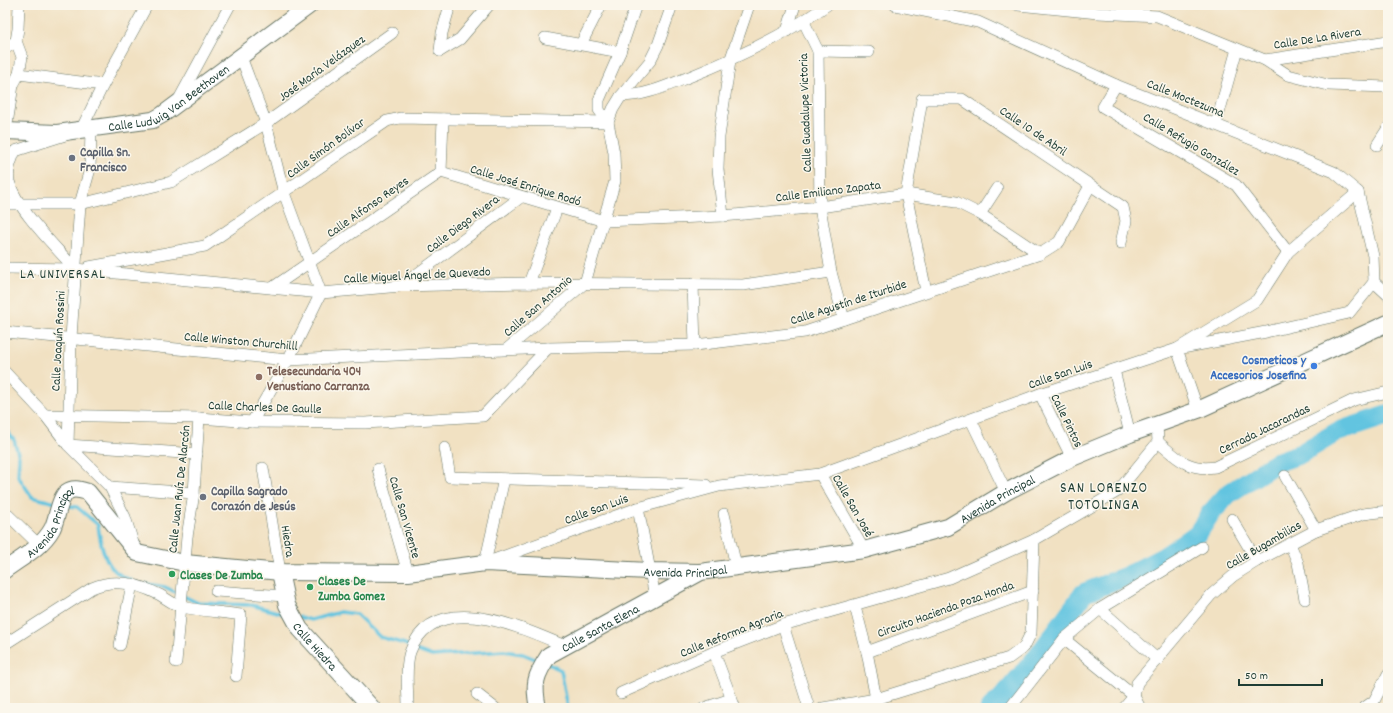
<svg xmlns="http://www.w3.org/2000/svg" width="1393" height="713" viewBox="0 0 1393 713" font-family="Dekko,sans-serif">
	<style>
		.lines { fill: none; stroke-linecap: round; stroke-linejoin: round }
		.stream { stroke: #62c4e0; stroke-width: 3.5 }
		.river { stroke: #62c4e0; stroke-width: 20 }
		.street-casing { stroke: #687666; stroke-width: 12 }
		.secondary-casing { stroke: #687666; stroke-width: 18 }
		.street { stroke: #fff; stroke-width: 11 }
		.secondary { stroke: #fff; stroke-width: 16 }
		.worship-dot { fill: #6b7280; stroke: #fbf7ec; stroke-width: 1.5 }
		.shop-dot { fill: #3f7fe0; stroke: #fbf7ec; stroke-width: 1.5 }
		.education-dot { fill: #8d6e63; stroke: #fbf7ec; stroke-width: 1.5 }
		.leisure-dot { fill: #2e9e5b; stroke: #fbf7ec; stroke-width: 1.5 }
		.labels { text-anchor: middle; stroke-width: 3; stroke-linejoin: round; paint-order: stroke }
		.street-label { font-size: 13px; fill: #1f3d34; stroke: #fbf7ec }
		.worship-label { font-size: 13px; font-weight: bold; fill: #5b616d; stroke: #fbf7ec; text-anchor: start }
		.shop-label { font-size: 13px; font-weight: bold; fill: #366cbe; stroke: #fbf7ec; text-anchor: end }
		.education-label { font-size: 13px; font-weight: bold; fill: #785e54; stroke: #fbf7ec; text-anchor: start }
		.leisure-label { font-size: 13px; font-weight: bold; fill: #27864d; stroke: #fbf7ec; text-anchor: start }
		.neighbourhood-label { font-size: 14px; letter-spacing: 1px; fill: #1f3d34; stroke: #fbf7ec }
		.quarter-label { font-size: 15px; letter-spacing: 1px; fill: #1f3d34; stroke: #fbf7ec }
	</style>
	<rect width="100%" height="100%" fill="#fbf7ec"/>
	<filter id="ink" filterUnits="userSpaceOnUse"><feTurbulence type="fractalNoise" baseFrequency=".025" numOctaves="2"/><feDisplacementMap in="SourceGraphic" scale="8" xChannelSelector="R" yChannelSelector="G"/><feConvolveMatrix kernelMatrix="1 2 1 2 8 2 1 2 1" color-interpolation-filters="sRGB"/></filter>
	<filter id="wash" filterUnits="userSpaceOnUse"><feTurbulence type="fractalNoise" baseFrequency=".012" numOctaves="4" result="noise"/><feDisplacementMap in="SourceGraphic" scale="16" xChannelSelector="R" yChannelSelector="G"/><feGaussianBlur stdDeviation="0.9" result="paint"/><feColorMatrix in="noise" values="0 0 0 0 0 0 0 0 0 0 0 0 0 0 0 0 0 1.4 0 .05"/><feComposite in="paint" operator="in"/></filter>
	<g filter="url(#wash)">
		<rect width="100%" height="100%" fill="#f1e1c2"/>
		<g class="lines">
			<g class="stream">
				<polyline points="5,429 14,440 19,457 18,476 32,497 56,503"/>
				<path d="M64,505L77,507L98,525C101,548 105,572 131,580"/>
				<polyline points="147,584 165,587 198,603 251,605 285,614"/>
				<polyline points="299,617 311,620 340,612 356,614 380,637 405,644 418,651 432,656 504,651 523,654 540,661"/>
				<polyline points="548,664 561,670 568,708"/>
			</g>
			<polyline class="river" points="990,708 1001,699 1038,656 1084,593 1127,576 1162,558 1183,544 1198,533 1210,514 1228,494 1277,462 1300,454 1337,432 1388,415"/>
		</g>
	</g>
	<g filter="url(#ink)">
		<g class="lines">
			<g class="street-casing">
				<g id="street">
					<polyline points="895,5 978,22 1116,85 1334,172 1358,192 1373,256 1374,282 1388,295"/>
					<polyline points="1018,5 1098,13 1157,16 1265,60 1388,41"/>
					<polyline points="804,22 818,51 820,207 831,272 844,319"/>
					<polyline points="787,31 795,5"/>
					<polyline points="545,38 620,52"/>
					<polyline points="16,41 18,29 19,5"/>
					<polyline points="581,44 601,5"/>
					<polyline points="5,49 16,41"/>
					<polyline points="440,51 460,39 489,5"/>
					<polyline points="440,51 442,33 450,5"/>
					<polyline points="818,51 869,52"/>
					<polyline points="241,57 266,123 284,193 321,293 288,360 252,422"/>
					<polyline points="1265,60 1288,75 1328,85 1388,87"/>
					<polyline points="19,74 103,85"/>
					<polyline points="1116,85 1103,107 1236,185 1288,252"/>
					<path d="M621,96C645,96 666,86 689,77C737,58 784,36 827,5"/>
					<polyline points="178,101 230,5"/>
					<polyline points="608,122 599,110 599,100 620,52 636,5"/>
					<polyline points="1216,124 1237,49"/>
					<polyline points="91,129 90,169 80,204 71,338 68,445 197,454"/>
					<polyline points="6,131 13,85 19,74 22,57 16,41"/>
					<polyline points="1377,145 1388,128"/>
					<polyline points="441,172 604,221 723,216 820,207 906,194 956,202 980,214 1040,254"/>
					<polyline points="441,172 443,119"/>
					<polyline points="5,204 80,204 171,182 266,123 392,33"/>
					<polyline points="980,214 997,188"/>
					<polyline points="723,216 718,169 719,137 730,61 749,5"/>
					<polyline points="89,267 205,246 387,121 400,118 608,122"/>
					<polyline points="5,268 75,269 321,293 401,286 529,283 743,285 831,272"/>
					<path d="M75,269C56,247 16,209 9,181C7,170 11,161 15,151L81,130L103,85L147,5"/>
					<polyline points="529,283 557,208"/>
					<polyline points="693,284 695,345"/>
					<polyline points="401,286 521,197"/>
					<polyline points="272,288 441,172"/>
					<polyline points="926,291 906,194 922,99 962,99 1123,207 1126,221 1121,243"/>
					<polyline points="5,332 288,360 548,348 695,345 805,332 1040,254 1059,242 1090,186"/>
					<polyline points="507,349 585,283 615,181 614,153 608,122 613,109 621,96 650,61 658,45 672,5"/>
					<polyline points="1114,370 1130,434"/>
					<polyline points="5,372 45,415 68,445 110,487 125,517 134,546"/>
					<polyline points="1040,394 1072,458"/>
					<polyline points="1198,410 1177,349 1266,332 1349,313 1374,282"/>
					<polyline points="45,415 199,418 252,422 365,423 483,416 548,348"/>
					<polyline points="971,420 1006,492"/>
					<path d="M1158,442C1177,458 1188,471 1215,467L1354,400L1388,392"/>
					<polyline points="445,448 450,477 706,485"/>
					<polyline points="263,468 280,572"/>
					<polyline points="378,469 408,573"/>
					<polyline points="820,474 864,550"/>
					<polyline points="1285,476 1316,530"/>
					<polyline points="110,487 194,493"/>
					<polyline points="638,508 655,597"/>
					<polyline points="5,512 39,545"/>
					<polyline points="724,514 736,566"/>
					<polyline points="1232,519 1257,561"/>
					<polyline points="1290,544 1298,563 1305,599"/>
					<polyline points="491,561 638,508 719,486 820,474 1040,394 1177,349 1257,300 1288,252 1358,192"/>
					<polyline points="485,563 504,479"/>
					<polyline points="216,591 285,596"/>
					<polyline points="855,606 867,652 876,699"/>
					<polyline points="1100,609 1158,660"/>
					<polyline points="783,625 809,708"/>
					<polyline points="1064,639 1134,696 1140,708"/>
					<path d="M5,644L92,588C114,578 139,584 160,595C167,599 174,605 182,607C201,611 221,612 241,615L236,676"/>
					<polyline points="120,645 132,584"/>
					<polyline points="714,652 735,708"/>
					<polyline points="867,652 1033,591"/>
					<polyline points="176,662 187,537 194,493 199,418"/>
					<polyline points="621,693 714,652 783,625 949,578 1034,540 1118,491 1158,442 1157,425"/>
					<polyline points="477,694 495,708"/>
					<path d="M408,707C408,691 405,666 410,652C434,587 522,628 565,646"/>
					<polyline points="704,708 731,699"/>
					<polyline points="823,708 876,699 1009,658 1024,647 1031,633 1034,540"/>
					<polyline points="1010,708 1064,639 1100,609 1202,547"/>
					<polyline points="1124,708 1134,696 1137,683 1211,595 1233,576 1257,561 1316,530 1363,514 1388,511"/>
					<polyline points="1364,708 1374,701 1388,674"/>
				</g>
			</g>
			<g class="secondary-casing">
				<g id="secondary">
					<path id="s1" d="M5,131L57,133L153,120L162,115L310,5"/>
					<path id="s2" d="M5,570C21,558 42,547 52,529C57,520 59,498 67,492C73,487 81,490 88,492L137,553L185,563L280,572L408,573L485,563L649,571L700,572L864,550L948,527L1006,492L1072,458L1130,434L1198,410L1388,323"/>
					<path id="s3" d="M280,572L287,605L300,629L372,708"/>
					<path id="s4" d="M538,708C533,684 535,676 549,655L699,573"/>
				</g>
			</g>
			<use href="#street" class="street"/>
			<use href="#secondary" class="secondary"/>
		</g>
	</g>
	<g class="worship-dot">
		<circle cx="72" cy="158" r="4"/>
		<circle cx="203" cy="497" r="4"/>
	</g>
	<circle class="shop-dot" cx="1314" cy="366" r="4"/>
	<circle class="education-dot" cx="259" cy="377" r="4"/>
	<g class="leisure-dot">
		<circle cx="172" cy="574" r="4"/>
		<circle cx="310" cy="587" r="4"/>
	</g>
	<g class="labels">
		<g class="street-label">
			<text transform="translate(1317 37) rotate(-9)" y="5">Calle De La Rivera</text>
			<text transform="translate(321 67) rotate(-36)" y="5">José María Velázquez</text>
			<text dy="5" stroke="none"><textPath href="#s1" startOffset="172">Calle Ludwig Van Beethoven</textPath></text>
			<text transform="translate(1186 97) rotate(22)" y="5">Calle Moctezuma</text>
			<text transform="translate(804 113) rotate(-92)" y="5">Calle Guadalupe Victoria</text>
			<text transform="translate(1034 130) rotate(34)" y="5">Calle 10 de Abril</text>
			<text transform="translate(1192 143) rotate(31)" y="5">Calle Refugio González</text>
			<text transform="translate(325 147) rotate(-36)" y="5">Calle Simón Bolívar</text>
			<text transform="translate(526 184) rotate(17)" y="5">Calle José Enrique Rodó</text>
			<text transform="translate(828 190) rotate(-7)" y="5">Calle Emiliano Zapata</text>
			<text transform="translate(367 206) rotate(-35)" y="5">Calle Alfonso Reyes</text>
			<text transform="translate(462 223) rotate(-37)" y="5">Calle Diego Rivera</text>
			<text transform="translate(417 274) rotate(-3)" y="5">Calle Miguel Ángel de Quevedo</text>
			<text transform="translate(848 301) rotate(-18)" y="5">Calle Agustín de Iturbide</text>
			<text transform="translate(537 305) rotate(-41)" y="5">Calle San Antonio</text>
			<text transform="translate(241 340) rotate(5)" y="5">Calle Winston Churchilll</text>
			<text transform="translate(57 341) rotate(-87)" y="5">Calle Joaquín Rossini</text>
			<text transform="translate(1060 373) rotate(-19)" y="5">Calle San Luis</text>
			<text transform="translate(265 406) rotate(2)" y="5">Calle Charles De Gaulle</text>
			<text transform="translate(1068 420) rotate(64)" y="5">Calle Pintos</text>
			<text transform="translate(1264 428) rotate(-26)" y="5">Cerrada Jacarandas</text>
			<text transform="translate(178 489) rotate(-84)" y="5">Calle Juan Ruíz De Alarcón</text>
			<text dy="5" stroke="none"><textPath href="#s2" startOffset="1078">Avenida Principal</textPath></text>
			<text transform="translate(854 505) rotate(60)" y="5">Calle San José</text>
			<text transform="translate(596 508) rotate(-20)" y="5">Calle San Luis</text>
			<text transform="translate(406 517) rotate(74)" y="5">Calle San Vicente</text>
			<text dy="5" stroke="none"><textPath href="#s2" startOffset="69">Avenida Principal</textPath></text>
			<text transform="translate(289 541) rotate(81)" y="5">Hiedra</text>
			<text transform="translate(1263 544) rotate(-30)" y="5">Calle Bugambilias</text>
			<text dy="5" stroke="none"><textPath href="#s2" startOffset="754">Avenida Principal</textPath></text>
			<text transform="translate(945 608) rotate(-20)" y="5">Circuito Hacienda Poza Honda</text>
			<text dy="5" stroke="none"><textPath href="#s4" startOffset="114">Calle Santa Elena</textPath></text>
			<text transform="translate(731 632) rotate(-22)" y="5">Calle Reforma Agraria</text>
			<text dy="5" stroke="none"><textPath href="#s3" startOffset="84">Calle Hiedra</textPath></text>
		</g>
		<g class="worship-label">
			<text x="80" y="156">Capilla Sn.<tspan x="80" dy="15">Francisco</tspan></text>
			<text x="211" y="495">Capilla Sagrado<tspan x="211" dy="15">Corazón de Jesús</tspan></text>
		</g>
		<g class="shop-label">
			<text x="1306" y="364">Cosmeticos y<tspan x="1306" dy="15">Accesorios Josefina</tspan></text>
		</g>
		<g class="education-label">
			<text x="267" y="375">Telesecundaria 404<tspan x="267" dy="15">Venustiano Carranza</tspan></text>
		</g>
		<g class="leisure-label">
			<text x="180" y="579">Clases De Zumba</text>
			<text x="318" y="585">Clases De<tspan x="318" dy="15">Zumba Gomez</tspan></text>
		</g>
		<g class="neighbourhood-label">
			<text x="63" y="278">LA UNIVERSAL</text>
		</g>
		<g class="quarter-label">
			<text x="1104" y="492">SAN LORENZO<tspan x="1104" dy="17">TOTOLINGA</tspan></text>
		</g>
	</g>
	<rect width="1393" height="713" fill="none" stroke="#fbf7ec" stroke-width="20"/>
	<path d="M1239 679v6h83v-6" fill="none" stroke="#1f3d34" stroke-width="2"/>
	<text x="1245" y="679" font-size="12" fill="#1f3d34" stroke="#fbf7ec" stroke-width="3" paint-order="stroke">50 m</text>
</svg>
